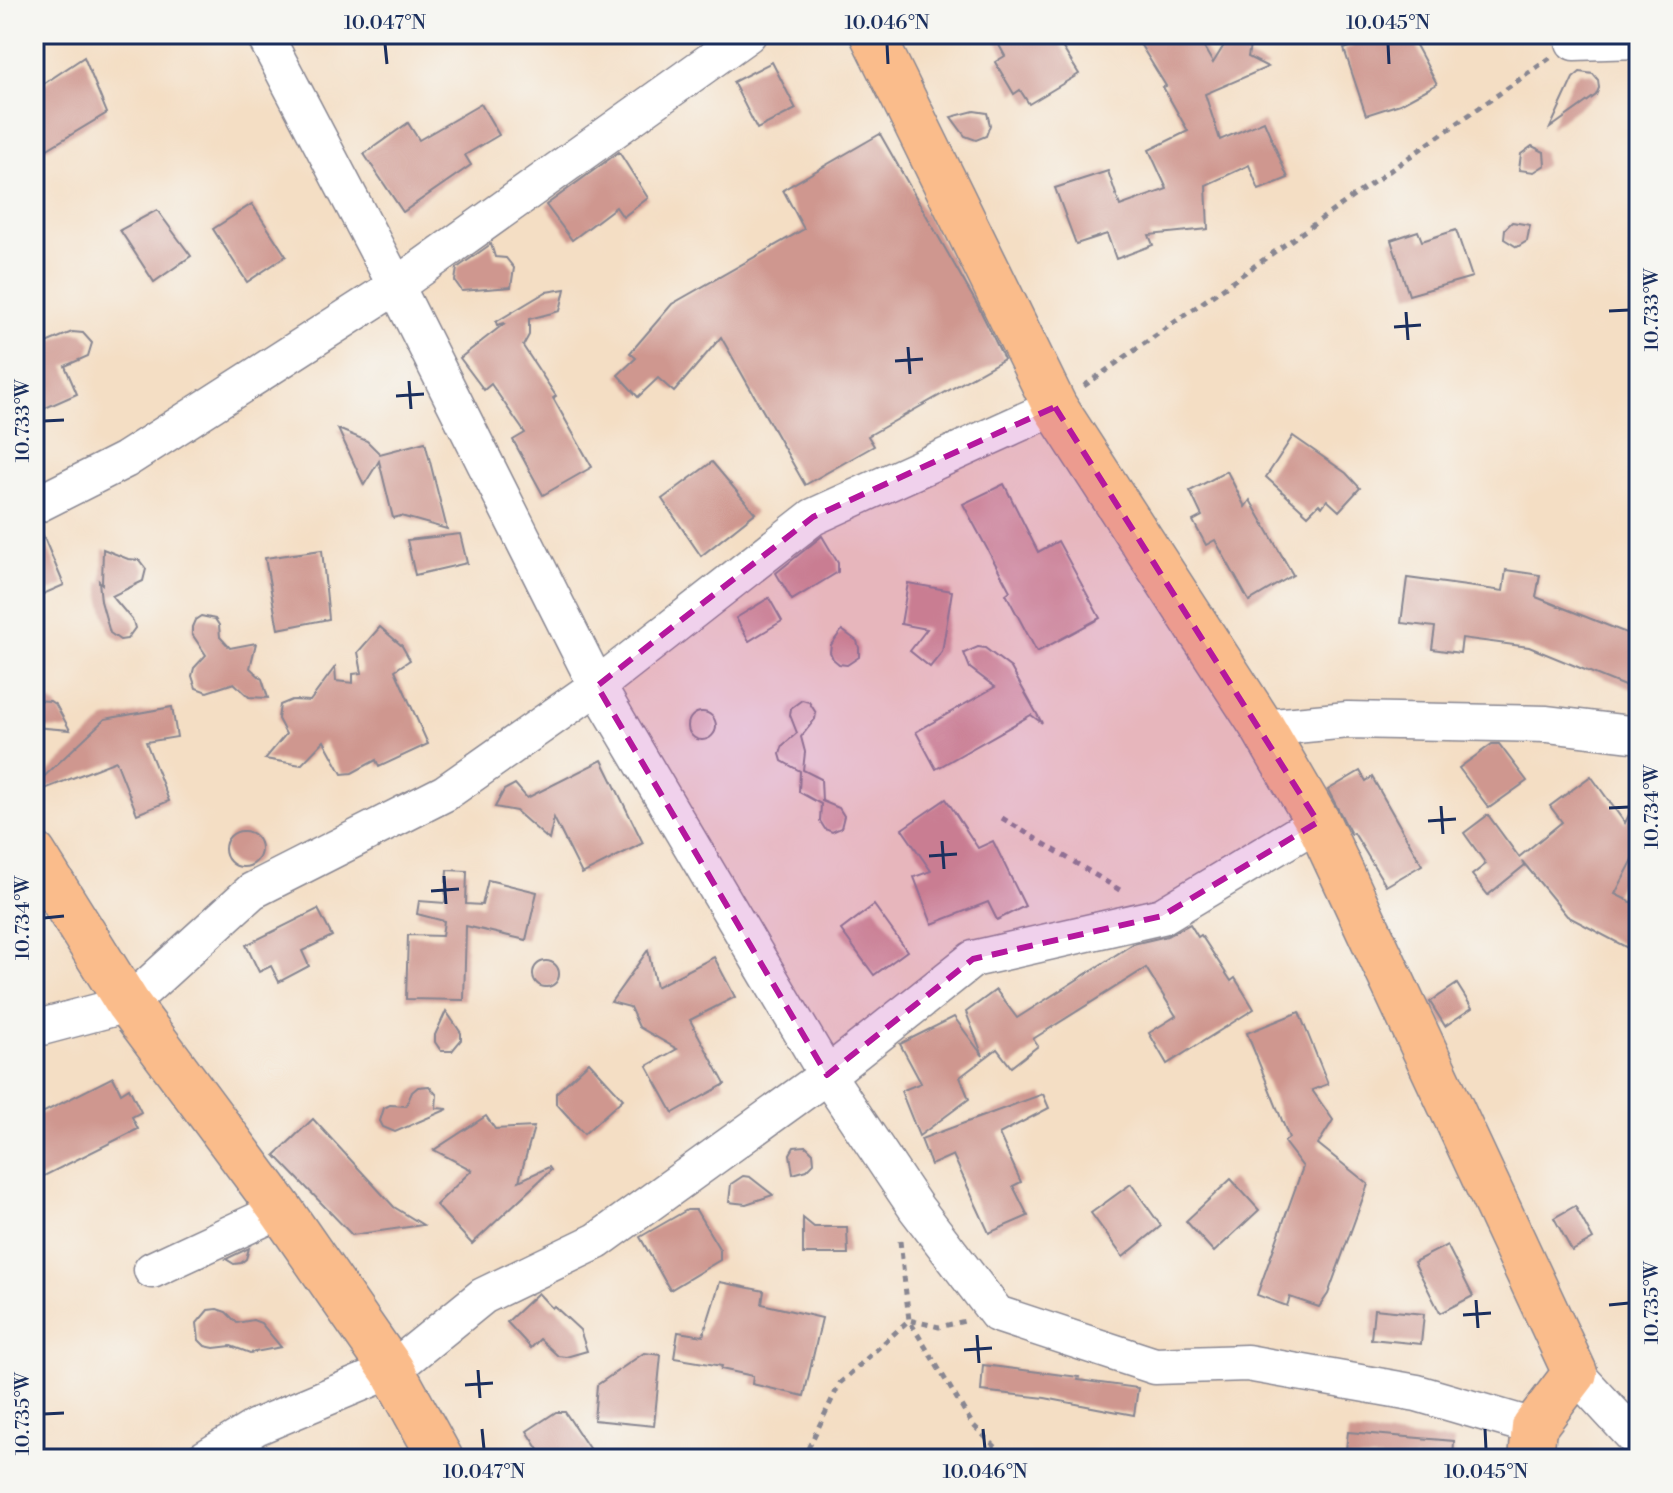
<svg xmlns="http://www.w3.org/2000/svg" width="1673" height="1493" viewBox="0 0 1673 1493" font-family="'Libre Bodoni',serif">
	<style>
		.building { fill: #cf978f }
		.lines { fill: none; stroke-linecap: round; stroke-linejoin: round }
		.minor-casing { stroke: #888691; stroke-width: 39 }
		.major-casing { stroke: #888691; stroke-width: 47 }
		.path { stroke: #888691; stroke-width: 5; stroke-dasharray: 6 6; stroke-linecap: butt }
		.minor { stroke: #fff; stroke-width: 36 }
		.major { stroke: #fabc8b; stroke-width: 44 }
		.marked { fill: #b5179e; fill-opacity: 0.2; stroke: #b5179e; stroke-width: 6; stroke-dasharray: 16 10; stroke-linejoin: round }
		.ticks { fill: none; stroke: #1b2f5e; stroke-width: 3 }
		.neatline { fill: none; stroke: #1b2f5e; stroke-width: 3 }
		.ticks-label { font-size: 20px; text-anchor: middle; fill: #1b2f5e }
	</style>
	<rect width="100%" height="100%" fill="#f6f6f2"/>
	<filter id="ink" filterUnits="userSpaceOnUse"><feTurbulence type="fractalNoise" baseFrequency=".0125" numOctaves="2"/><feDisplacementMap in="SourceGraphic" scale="16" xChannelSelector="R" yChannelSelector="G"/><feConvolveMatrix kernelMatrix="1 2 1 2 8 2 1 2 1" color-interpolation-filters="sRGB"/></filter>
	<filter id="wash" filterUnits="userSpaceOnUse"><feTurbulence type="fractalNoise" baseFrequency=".006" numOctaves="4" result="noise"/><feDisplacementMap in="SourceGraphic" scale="32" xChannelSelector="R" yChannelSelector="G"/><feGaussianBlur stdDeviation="1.8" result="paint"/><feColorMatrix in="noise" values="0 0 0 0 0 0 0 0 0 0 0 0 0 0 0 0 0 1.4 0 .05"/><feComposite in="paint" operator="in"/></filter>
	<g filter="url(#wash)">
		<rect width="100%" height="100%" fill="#f4dec4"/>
		<g id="blocks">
			<g class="building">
				<polygon points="993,34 1054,34 1079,74 1029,104 1020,90 1014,94 995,62 1005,56"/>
				<polygon points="1134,34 1196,34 1213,63 1231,34 1252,34 1248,57 1268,67 1205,94 1220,140 1264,121 1288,178 1259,190 1249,165 1206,185 1208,229 1149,235 1153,245 1116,259 1107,234 1076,244 1055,188 1108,171 1120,206 1167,189 1149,150 1188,131 1163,87 1166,86"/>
				<polygon points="1350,34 1410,34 1437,84 1400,104 1366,115 1344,49 1353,46"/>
				<polygon points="84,57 107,113 34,157 34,86 42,85"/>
				<polygon points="772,62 796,109 757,129 733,82"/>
				<polygon points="1580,72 1593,74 1598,80 1599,88 1596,95 1550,128 1573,78"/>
				<polygon points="481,104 499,135 465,155 471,165 403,212 364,154 408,123 419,140"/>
				<polygon points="974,111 987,113 990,125 986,136 976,140 965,136 951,117"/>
				<polygon points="880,134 979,308 1004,359 868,436 874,446 805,485 721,337 674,392 658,378 638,397 618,375 636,358 630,353 672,304 804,229 783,190"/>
				<polygon points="1532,146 1544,152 1545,165 1534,172 1519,170 1521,154"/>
				<polygon points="619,152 648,198 623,217 616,207 572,240 546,205"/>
				<polygon points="252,204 286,256 247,282 213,229"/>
				<polygon points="157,210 191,256 154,282 120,230"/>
				<polygon points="1512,222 1530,225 1527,241 1517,247 1504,239 1505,229"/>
				<polygon points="1456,230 1472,277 1409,295 1391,240 1418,231 1422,241"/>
				<polygon points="491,244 495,257 506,258 514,268 511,287 462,291 455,281 457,268"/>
				<polygon points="565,289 560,311 529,319 529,335 523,346 556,396 553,398 592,467 543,495 513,440 525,433 491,384 484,390 460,358 505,323 497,325 496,322 546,292"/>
				<polygon points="72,332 83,333 92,343 88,356 65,366 77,394 34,413 34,348"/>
				<polygon points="338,429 367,441 380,454 425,442 447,529 401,516 393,518 379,461 364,485"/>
				<polygon points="1293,436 1346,473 1360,488 1339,511 1327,500 1322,507 1319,504 1308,515 1266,477"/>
				<polygon points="712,462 755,513 701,556 662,499"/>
				<polygon points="1227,471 1245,507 1250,500 1293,575 1249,601 1215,540 1206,545 1193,521 1202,516 1190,491"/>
				<polygon points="1004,484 1038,552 1058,541 1100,618 1037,652 1006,594 1010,591 963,504"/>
				<polygon points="39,526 64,585 34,598 34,527"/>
				<polygon points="460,534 467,563 415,575 407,540"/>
				<polygon points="822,536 838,563 838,572 792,600 776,573"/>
				<polygon points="103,549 128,559 139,560 146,569 143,581 112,596 133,621 135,628 127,639 120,640 110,633 101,601 99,581 102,584"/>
				<polygon points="322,550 329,619 278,629 265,558"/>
				<polygon points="1506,570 1540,575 1536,597 1639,638 1639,692 1529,647 1462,638 1460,653 1432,649 1435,627 1401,623 1407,578 1503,591"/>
				<polygon points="908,583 952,591 942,652 930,667 910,651 927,629 901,624"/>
				<polygon points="769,598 782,621 749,641 736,618"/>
				<polygon points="201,616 215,619 219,625 220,637 230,648 256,643 250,668 262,679 268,698 249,697 234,683 207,692 196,688 192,676 194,668 206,655 192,634 192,627 195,620"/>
				<polygon points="380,627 402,646 410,660 395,670 428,744 379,767 376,760 352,773 342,774 324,741 301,765 265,759 286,734 278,719 280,705 292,700 310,701 335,667 336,681 353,683 353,674 362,673 358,652"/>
				<polygon points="842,630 857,641 859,648 859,657 847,665 839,664 833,659 830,652 831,645"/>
				<polygon points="978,647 985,648 1011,668 1042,723 1031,715 936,769 916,732 995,687 970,668 964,653"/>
				<polygon points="34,700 50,701 56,705 70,730 34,727"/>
				<polygon points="802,700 809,702 816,713 815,719 801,737 805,752 803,770 821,779 822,801 839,808 844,816 841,828 832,832 825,829 820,821 821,804 799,792 800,771 782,761 780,754 783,745 797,733 790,715 791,708"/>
				<polygon points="172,707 177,737 146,742 169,801 137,814 116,761 34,793 34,786 105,719"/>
				<circle cx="702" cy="726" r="14"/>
				<polygon points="1492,744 1499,744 1527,781 1489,808 1459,768"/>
				<polygon points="602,760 643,843 582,874 554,818 549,840 516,811 495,807 504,790 515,784 527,798"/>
				<polygon points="1360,771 1366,781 1372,777 1422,865 1386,886 1354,833 1351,834 1328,790"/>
				<polygon points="1591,776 1625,823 1639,795 1639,848 1615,894 1639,906 1639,954 1567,916 1522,861 1525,865 1488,895 1472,875 1486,864 1464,833 1488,815 1519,857 1562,822 1550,806"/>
				<polygon points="946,799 978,848 993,841 1025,906 997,920 988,902 932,924 914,877 931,871 902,829"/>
				<circle cx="243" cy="849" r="18"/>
				<polygon points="447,870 467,871 466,904 482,905 488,880 537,892 526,940 466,926 464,1000 406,999 408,935 442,936 444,921 417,914 419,901 445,903"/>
				<polygon points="874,905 907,951 874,975 841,930"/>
				<polygon points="318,909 332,936 302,951 309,966 279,982 271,966 259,972 246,945"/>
				<polygon points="1190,924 1198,937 1201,935 1231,981 1235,978 1254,1009 1167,1064 1149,1033 1176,1016 1146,968 1033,1039 1038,1046 1011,1067 997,1049 960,1077 969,1099 919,1136 901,1091 921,1083 900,1044 954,1017 983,1056 966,1012 996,990 1017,1018 1133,944 1167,936"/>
				<polygon points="648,950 656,987 714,957 735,997 690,1020 725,1084 673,1113 647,1066 677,1049 639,1027 630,1007 611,1002"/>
				<circle cx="546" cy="974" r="13"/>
				<polygon points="1457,984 1472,1008 1445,1026 1430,1002"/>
				<polygon points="446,1011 461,1033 461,1040 452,1051 441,1051 435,1042 435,1035"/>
				<polygon points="1299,1012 1328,1084 1312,1090 1333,1120 1318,1144 1368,1184 1328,1294 1319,1307 1290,1297 1287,1306 1257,1295 1303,1167 1284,1142 1289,1138 1247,1033"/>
				<polygon points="589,1062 623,1099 584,1134 556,1103 556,1093"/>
				<polygon points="113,1077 121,1093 129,1088 141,1112 132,1117 138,1129 34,1181 34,1117"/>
				<polygon points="429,1086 437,1095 436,1108 448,1109 395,1132 383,1127 380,1121 384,1108 390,1105 406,1106 412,1092 418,1087"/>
				<polygon points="1043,1094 1049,1108 999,1134 1021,1182 1013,1186 1028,1216 989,1233 953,1155 931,1165 921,1139"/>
				<polygon points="486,1116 495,1129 534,1127 519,1181 549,1167 551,1170 472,1244 436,1205 472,1170 434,1150"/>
				<polygon points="313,1119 394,1207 423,1225 352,1235 275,1155"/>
				<polygon points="806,1146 813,1153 814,1163 807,1170 793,1174 790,1154 794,1147"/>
				<polygon points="743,1176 750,1177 773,1195 746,1204 729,1202 731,1184"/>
				<polygon points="1231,1179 1259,1210 1214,1252 1186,1221"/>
				<polygon points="1131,1184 1161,1226 1123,1257 1091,1213"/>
				<polygon points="1575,1206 1593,1239 1572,1251 1554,1218"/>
				<polygon points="687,1210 696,1210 720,1250 720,1260 670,1290 640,1237"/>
				<polygon points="803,1218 814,1227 847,1227 848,1254 803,1254"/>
				<polygon points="1447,1245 1473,1296 1440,1313 1414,1262"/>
				<polygon points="249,1248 246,1259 241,1263 234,1264 226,1259"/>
				<polygon points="720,1282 764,1291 762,1304 822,1318 804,1396 752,1384 753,1376 721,1369 722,1366 674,1358 678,1332 703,1336"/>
				<polygon points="538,1293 552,1308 554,1306 580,1330 587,1351 566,1357 558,1356 540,1339 531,1348 507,1322"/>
				<polygon points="217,1309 226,1312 237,1323 253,1320 261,1323 281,1347 250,1353 231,1346 214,1348 205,1346 199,1340 197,1323 208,1310"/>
				<polygon points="1374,1309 1424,1314 1421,1344 1371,1339"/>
				<polygon points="644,1353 661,1355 654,1426 594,1420 597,1385"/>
				<polygon points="983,1365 1079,1377 1078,1380 1138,1388 1134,1415 1045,1398 981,1391"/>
				<polygon points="556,1412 565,1412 596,1459 545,1459 527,1431"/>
				<polygon points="1348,1432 1454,1441 1453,1459 1345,1459"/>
			</g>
		</g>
	</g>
	<g filter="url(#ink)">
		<use href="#blocks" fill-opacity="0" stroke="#888691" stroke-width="2"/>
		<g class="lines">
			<g class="minor-casing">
				<g id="minor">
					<polyline points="264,34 396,286 597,686 827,1075 916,1208 997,1314 1155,1366 1247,1363 1417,1393 1534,1427"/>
					<polyline points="1574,42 1639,40"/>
					<polyline points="34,506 125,460 396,286 748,34"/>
					<polyline points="1263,728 1348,720 1547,724 1639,735"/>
					<polyline points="34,1029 128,1004 252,891 445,793 597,686 813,517 1055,407"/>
					<polyline points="152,1270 281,1210"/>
					<polyline points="1575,1373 1639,1442"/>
					<polyline points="204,1459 256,1427 392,1370 483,1296 597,1241 827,1075 973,959 1162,916 1318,822"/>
				</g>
			</g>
			<g class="major-casing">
				<g id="major">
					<polyline points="872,34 1055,407 1263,728 1318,822 1575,1373 1534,1427 1531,1459"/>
					<polyline points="34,854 128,1004 281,1210 392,1370 441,1459"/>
				</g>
			</g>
			<g class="path">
				<polyline points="1084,386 1550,58"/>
				<polyline points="1002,818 1123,892"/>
				<polyline points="900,1241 909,1320 973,1425 1008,1459"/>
				<polyline points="803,1459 840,1383 909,1320 939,1327 965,1321"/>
			</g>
			<use href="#minor" class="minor"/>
			<use href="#major" class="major"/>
		</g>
	</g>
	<path class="marked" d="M1055,407L1318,822L1162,916L973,959L827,1075L597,686L813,517Z"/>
	<path class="ticks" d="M385,44L387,64M887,44L888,64M1388,44L1389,64M1609,311L1629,310M1406,312L1408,340M1394,327L1421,325M908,347L910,374M895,361L923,359M409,381L411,409M396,396L424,394M44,421L64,420M1441,806L1443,834M1609,808L1629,807M1428,821L1456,819M942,841L944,869M929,856L957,854M444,876L446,904M431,891L459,889M44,918L64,916M1476,1300L1478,1328M1609,1305L1629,1303M1463,1315L1491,1313M977,1335L979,1363M964,1350L992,1348M478,1370L480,1398M465,1385L493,1383M44,1414L64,1413M482,1429L484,1449M983,1429L985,1449M1485,1429L1486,1449"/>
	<rect width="1673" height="1493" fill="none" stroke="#f6f6f2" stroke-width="88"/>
	<rect x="44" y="44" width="1585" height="1405" class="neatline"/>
	<g class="ticks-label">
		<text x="385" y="29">10.047°N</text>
		<text x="887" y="29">10.046°N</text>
		<text x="1388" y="29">10.045°N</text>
		<text transform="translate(1651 310) rotate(-90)" y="7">10.733°W</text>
		<text transform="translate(22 421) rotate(-90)" y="7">10.733°W</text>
		<text transform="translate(1651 807) rotate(-90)" y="7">10.734°W</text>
		<text transform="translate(22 918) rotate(-90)" y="7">10.734°W</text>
		<text transform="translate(1651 1303) rotate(-90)" y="7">10.735°W</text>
		<text transform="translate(22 1414) rotate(-90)" y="7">10.735°W</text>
		<text x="484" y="1478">10.047°N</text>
		<text x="985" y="1478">10.046°N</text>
		<text x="1486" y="1478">10.045°N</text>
	</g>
</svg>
